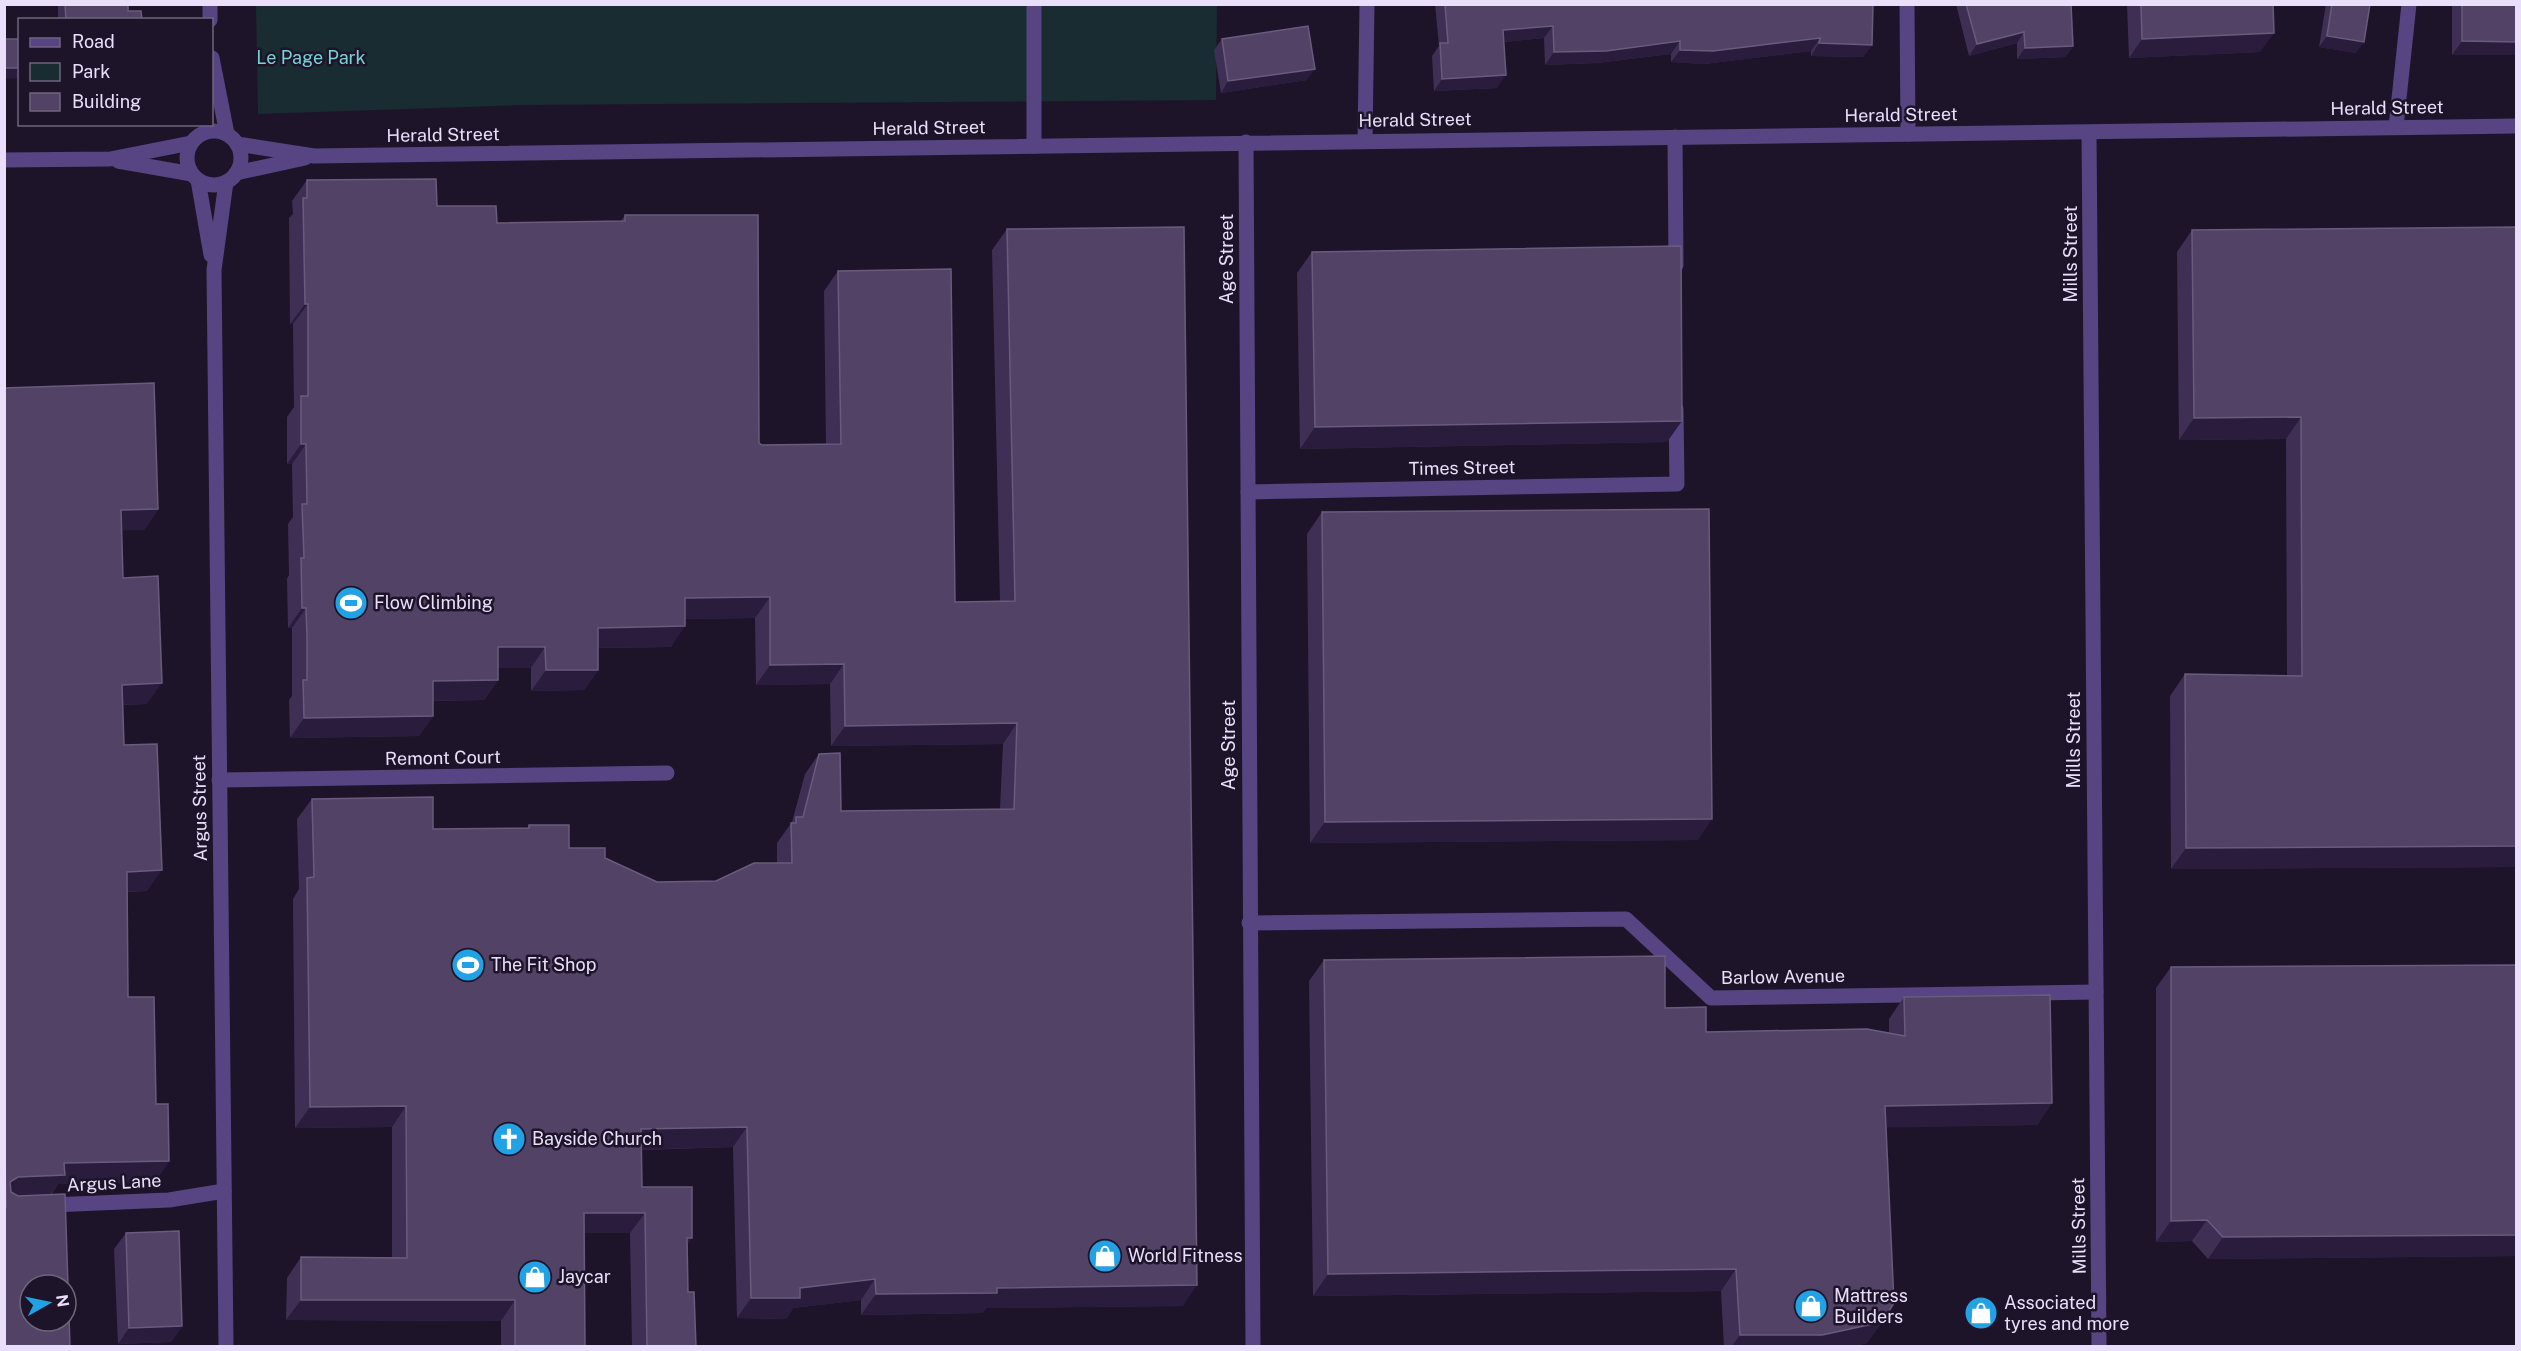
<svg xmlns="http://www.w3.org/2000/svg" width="2521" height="1351" viewBox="0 0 2521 1351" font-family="'Public Sans',sans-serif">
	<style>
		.green { fill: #182c32 }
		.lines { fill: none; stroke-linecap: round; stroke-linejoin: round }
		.minor { stroke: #564582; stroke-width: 15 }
		.wall { fill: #402f55 }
		.shaded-wall { fill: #2a1c3c }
		.building { fill: #524266; stroke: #6a5b7e; stroke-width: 1.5; fill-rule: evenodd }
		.labels { text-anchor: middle; stroke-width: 5; stroke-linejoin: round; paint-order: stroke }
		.park-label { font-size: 18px; fill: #73d4d4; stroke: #1d1429 }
		.street-label { font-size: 18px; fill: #eadffb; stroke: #1d1429 }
		.poi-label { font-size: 18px; fill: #eadffb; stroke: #1d1429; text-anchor: start }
	</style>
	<rect width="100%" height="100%" fill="#1d1429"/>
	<polygon class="green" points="256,5 1217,5 1216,100 521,105 258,114"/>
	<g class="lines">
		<g class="minor">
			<polyline points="210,4 210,20"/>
			<polyline points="1034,4 1034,146"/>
			<polyline points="1907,4 1908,134"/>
			<polyline points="212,58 227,134"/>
			<polyline points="2396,127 2409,4"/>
			<circle cx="214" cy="158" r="27"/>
			<polyline points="2089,133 2099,1346"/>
			<polyline points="1675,137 1676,265"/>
			<polyline points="1365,140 1367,4"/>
			<polyline points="1246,142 1253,1346"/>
			<polyline points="237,144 314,156 2516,126"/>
			<polyline points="4,160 110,159 191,143"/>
			<polyline points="118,161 192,174"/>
			<polyline points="236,173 305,158"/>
			<polyline points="198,180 211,255"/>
			<polyline points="226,182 214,270 226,1346"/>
			<polyline points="1248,492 1677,484 1676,409"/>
			<polyline points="219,780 667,773"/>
			<polyline points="1249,923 1626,919 1711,998 2096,992"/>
			<polyline points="4,1207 169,1200 224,1191"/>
		</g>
	</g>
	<g class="wall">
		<polygon points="58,4 128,4 128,11 142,20 58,20"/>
		<polygon points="1435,4 1873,4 1872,45 1863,57 1811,56 1811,51 1704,64 1671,62 1671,54 1597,63 1545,65 1544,38 1504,42 1497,88 1434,91 1432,56 1439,46"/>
		<polygon points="1956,4 2071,4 2073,46 2065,57 2017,59 2017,43 1969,56"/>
		<polygon points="2127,4 2273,4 2260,52 2129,58"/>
		<polygon points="2326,4 2370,4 2356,53 2319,47"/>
		<rect x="2452" y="4" width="65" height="51"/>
		<polygon points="1222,39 1307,80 1221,93 1214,50"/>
		<polygon points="307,180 437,206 497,223 620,222 625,215 759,443 762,445 826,444 824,291 838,271 955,602 1000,602 992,250 1007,229 1183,1306 986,1308 982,1313 861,1315 861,1300 793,1308 786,1319 737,1318 733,1147 642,1150 642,1187 688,1245 688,1292 696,1347 632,1347 630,1233 584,1233 585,1347 501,1347 501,1321 286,1320 287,1278 301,1257 392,1258 392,1127 295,1128 293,899 299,889 297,819 312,799 433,829 527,828 529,825 569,848 605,858 657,882 716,881 777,863 777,843 792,822 805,774 819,754 841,811 1000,809 1003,744 831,746 830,684 756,685 755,618 685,619 671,647 598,648 598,670 584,690 531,691 531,668 498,668 498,680 484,700 433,701 433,716 419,736 290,738 289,700 292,696 292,628 288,628 287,579 289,575 288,524 293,517 292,464 287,464 287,417 294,407 293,324 290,324 289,218 293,214 292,201"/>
		<polygon points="2517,227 2517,867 2171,869 2170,696 2185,674 2287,676 2286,439 2179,440 2177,252 2192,230"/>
		<polygon points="1312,252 1667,442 1300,449 1297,273"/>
		<polygon points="4,388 158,509 144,530 121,530 123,578 147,704 123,705 124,745 147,891 127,892 128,997 156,1104 169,1161 155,1182 58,1184 51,1195 4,1347"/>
		<polygon points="1322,512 1698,840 1310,843 1307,534"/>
		<polygon points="1324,960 1665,1008 1706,1032 1889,1033 1889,1019 1904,997 2052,1103 2037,1125 1886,1127 1882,1322 1867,1343 1851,1347 1724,1347 1721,1291 1313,1296 1309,981"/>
		<polygon points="2517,965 2517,1256 2208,1259 2192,1241 2156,1242 2156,988 2171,967"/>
		<polygon points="126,1233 182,1326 171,1342 118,1344 114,1249"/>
	</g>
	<g class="shaded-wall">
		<polygon points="1553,26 1544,38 1494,43 1503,30"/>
		<polygon points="2024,32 2017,43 1969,56 1977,44"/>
		<polygon points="2274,33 2260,52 2129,58 2142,39"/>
		<polygon points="2327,36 2364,42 2356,53 2319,47"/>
		<polygon points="1820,38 1811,51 1704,64 1671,62 1680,50"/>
		<polygon points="1680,41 1671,54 1597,63 1545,65 1554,52"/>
		<polygon points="2462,41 2517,42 2517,55 2452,55"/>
		<polygon points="1819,43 1872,45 1863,57 1811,56"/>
		<polygon points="2073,46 2065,57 2017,59 2025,48"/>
		<polygon points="4,68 20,68 20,78 4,79"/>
		<polygon points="1315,69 1307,80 1221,93 1228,81"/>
		<polygon points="1506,75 1497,88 1434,91 1442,79"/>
		<polygon points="305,304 308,304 293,324 290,324"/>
		<polygon points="2301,417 2286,439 2179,440 2194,418"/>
		<polygon points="1682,421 1667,442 1300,449 1315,427"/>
		<polygon points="301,444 306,444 292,464 287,464"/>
		<polygon points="158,509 144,530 106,531 121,510"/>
		<polygon points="770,597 755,618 671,619 685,598"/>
		<polygon points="302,608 306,608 292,628 288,628"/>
		<polygon points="685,626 671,647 584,648 598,628"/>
		<polygon points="498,647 545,647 531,668 484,668"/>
		<polygon points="844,664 830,684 756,685 770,665"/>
		<polygon points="546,670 598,670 584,690 531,691"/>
		<polygon points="498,680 484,700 418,701 433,681"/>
		<polygon points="162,683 147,704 108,705 122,685"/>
		<polygon points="433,716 419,736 290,738 304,718"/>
		<polygon points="1017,723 1003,744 831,746 845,726"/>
		<polygon points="1712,819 1698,840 1310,843 1325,822"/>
		<polygon points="2517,846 2517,867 2171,869 2186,848"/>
		<polygon points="162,870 147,891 112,892 127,872"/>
		<polygon points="2052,1103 2037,1125 1870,1128 1885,1106"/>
		<polygon points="406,1106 392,1127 295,1128 310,1107"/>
		<polygon points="747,1127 733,1147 627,1150 641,1129"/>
		<polygon points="169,1161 155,1182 58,1184 50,1195 6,1197 10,1182 18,1177 64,1163"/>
		<polygon points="584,1213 645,1213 630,1233 569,1233"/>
		<polygon points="2207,1220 2192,1241 2156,1242 2171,1221"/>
		<polygon points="2517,1235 2517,1256 2208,1259 2223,1237"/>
		<polygon points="687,1238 692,1238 678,1259"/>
		<polygon points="1736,1269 1721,1291 1313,1296 1328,1274"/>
		<polygon points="875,1279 861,1300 793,1308 786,1319 737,1318 751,1298 800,1288"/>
		<polygon points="1197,1285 1183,1306 986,1308 982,1313 861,1315 876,1294 997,1288"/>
		<polygon points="301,1300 515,1300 501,1321 286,1320"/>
		<polygon points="1882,1322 1867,1343 1851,1347 1731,1347 1740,1335"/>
		<polygon points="182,1326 171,1342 118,1344 129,1328"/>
	</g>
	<g class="building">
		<polygon points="65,4 128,4 128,11 141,11 142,20 66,20"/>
		<polygon points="1445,4 1873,4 1872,45 1819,43 1820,38 1713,51 1680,50 1680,41 1606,51 1554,52 1553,26 1503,30 1506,75 1442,79 1440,43 1448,43"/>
		<polygon points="1966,4 2071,4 2073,46 2025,48 2024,32 1977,44"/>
		<polygon points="2141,4 2273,4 2274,33 2142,39"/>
		<polygon points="2332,4 2370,4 2364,42 2327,36"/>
		<polygon points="2462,4 2517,4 2517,42 2462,41"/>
		<polygon points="1308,26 1315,69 1228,81 1222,39"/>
		<rect x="4" y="39" width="16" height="29"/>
		<polygon points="436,179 437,206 496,206 497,223 625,221 625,215 758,215 759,443 762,445 841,444 838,271 951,269 955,602 1015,601 1007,229 1184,227 1197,1285 997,1288 997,1293 876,1294 875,1279 800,1288 800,1298 751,1298 747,1127 641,1129 642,1187 692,1187 692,1238 687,1238 688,1292 694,1292 696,1347 647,1347 645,1213 584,1213 585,1347 515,1347 515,1300 301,1300 301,1257 407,1258 406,1106 310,1107 307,878 314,877 312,799 433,797 433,829 529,828 529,825 569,825 569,848 605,848 605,858 657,882 716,881 754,863 792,863 791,823 796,823 796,817 803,817 819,754 840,753 841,811 1014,809 1017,723 845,726 844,664 770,665 770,597 685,598 685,626 598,628 598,670 546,670 545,647 498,647 498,680 433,681 433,716 304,718 303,680 307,680 307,637 306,608 302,608 301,558 304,558 302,504 307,504 306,444 301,444 301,396 308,396 308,304 305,304 303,198 307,198 307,180"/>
		<polygon points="2517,227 2517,846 2186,848 2185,674 2302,676 2301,417 2194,418 2192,230"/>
		<polygon points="1681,246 1682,421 1315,427 1312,252"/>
		<path d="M154,383L158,509L121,510L123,578L158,576L162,683L122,685L124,745L157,744L162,870L127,872L128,997H154L156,1104H168L169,1161L64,1163L65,1175L18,1177L10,1182L11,1192L18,1196L65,1194L70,1347H4V1207H6L4,1103V388ZM30,1285H66V1321H30Z"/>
		<polygon points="1709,509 1712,819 1325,822 1322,512"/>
		<polygon points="1665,956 1665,1008 1706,1007 1706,1032 1867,1029 1905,1036 1904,997 2050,995 2052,1103 1885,1106 1894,1303 1882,1322 1822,1335 1740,1335 1736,1269 1328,1274 1324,960"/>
		<polygon points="2517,965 2517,1235 2223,1237 2207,1220 2171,1221 2171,967"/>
		<polygon points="179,1231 182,1326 129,1328 126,1233"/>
	</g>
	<defs>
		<g id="stadium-disc" transform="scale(1.725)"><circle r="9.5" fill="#22a1e5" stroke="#1d1429"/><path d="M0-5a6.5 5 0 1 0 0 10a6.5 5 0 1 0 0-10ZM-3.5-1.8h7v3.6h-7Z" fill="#fff"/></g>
		<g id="church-disc" transform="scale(1.725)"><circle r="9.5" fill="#22a1e5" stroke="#1d1429"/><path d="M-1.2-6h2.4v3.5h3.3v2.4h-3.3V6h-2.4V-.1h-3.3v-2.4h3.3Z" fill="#fff"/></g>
		<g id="shop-disc" transform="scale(1.725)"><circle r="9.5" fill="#22a1e5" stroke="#1d1429"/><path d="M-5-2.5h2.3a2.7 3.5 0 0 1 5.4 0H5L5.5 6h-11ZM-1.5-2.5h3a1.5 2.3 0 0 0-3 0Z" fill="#fff"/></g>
	</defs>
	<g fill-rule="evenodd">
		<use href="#stadium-disc" x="351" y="603"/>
		<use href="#stadium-disc" x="468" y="965"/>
		<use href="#church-disc" x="509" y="1139"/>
		<use href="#shop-disc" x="1105" y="1256"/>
		<use href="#shop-disc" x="535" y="1277"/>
		<use href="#shop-disc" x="1811" y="1306"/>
		<use href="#shop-disc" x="1981" y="1313"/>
	</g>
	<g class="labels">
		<g class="park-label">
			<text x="311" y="64">Le Page Park</text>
		</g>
		<g class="street-label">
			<text transform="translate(2387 108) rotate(-1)" y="6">Herald Street</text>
			<text transform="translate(1901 115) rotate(-1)" y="6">Herald Street</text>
			<text transform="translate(1415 120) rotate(-1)" y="6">Herald Street</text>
			<text transform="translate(929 128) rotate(-1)" y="6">Herald Street</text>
			<text transform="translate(443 135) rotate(-1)" y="6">Herald Street</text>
			<text transform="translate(2071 254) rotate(-90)" y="6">Mills Street</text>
			<text transform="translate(1227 259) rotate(-90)" y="6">Age Street</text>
			<text transform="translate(1462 468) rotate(-1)" y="6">Times Street</text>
			<text transform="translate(2074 740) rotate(-90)" y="6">Mills Street</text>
			<text transform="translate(1229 745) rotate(-90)" y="6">Age Street</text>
			<text transform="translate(443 758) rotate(-1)" y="6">Remont Court</text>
			<text transform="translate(200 808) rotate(-91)" y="6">Argus Street</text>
			<text transform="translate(1783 977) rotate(-1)" y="6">Barlow Avenue</text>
			<text transform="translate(114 1183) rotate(-3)" y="6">Argus Lane</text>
			<text transform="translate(2079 1226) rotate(-91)" y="6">Mills Street</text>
		</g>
		<g class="poi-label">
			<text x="374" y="609">Flow Climbing</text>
			<text x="491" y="971">The Fit Shop</text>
			<text x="532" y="1145">Bayside Church</text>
			<text x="1128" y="1262">World Fitness</text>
			<text x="558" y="1283">Jaycar</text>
			<text x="1834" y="1302">Mattress<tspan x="1834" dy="21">Builders</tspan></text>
			<text x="2004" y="1309">Associated<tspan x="2004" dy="21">tyres and more</tspan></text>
		</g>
	</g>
	<rect width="2521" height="1351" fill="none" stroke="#eadffb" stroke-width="12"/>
	<rect x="18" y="18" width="195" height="108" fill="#1d1429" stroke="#6f657d" stroke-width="1.5"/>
	<rect x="30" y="38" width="30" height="9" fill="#564582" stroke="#6f657d" stroke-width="1.5"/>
	<text x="72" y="48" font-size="18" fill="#eadffb">Road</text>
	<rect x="30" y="63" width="30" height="18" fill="#182c32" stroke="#6f657d" stroke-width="1.5"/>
	<text x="72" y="78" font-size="18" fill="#eadffb">Park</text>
	<rect x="30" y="93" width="30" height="18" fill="#524266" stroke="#6f657d" stroke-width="1.5"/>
	<text x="72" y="108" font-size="18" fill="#eadffb">Building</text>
	<g transform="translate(48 1303) rotate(81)"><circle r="28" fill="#1d1429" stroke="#6f657d" stroke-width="1.5"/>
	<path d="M0-4.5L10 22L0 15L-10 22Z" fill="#22a1e5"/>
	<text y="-9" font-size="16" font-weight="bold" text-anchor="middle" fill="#eadffb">N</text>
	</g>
</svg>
